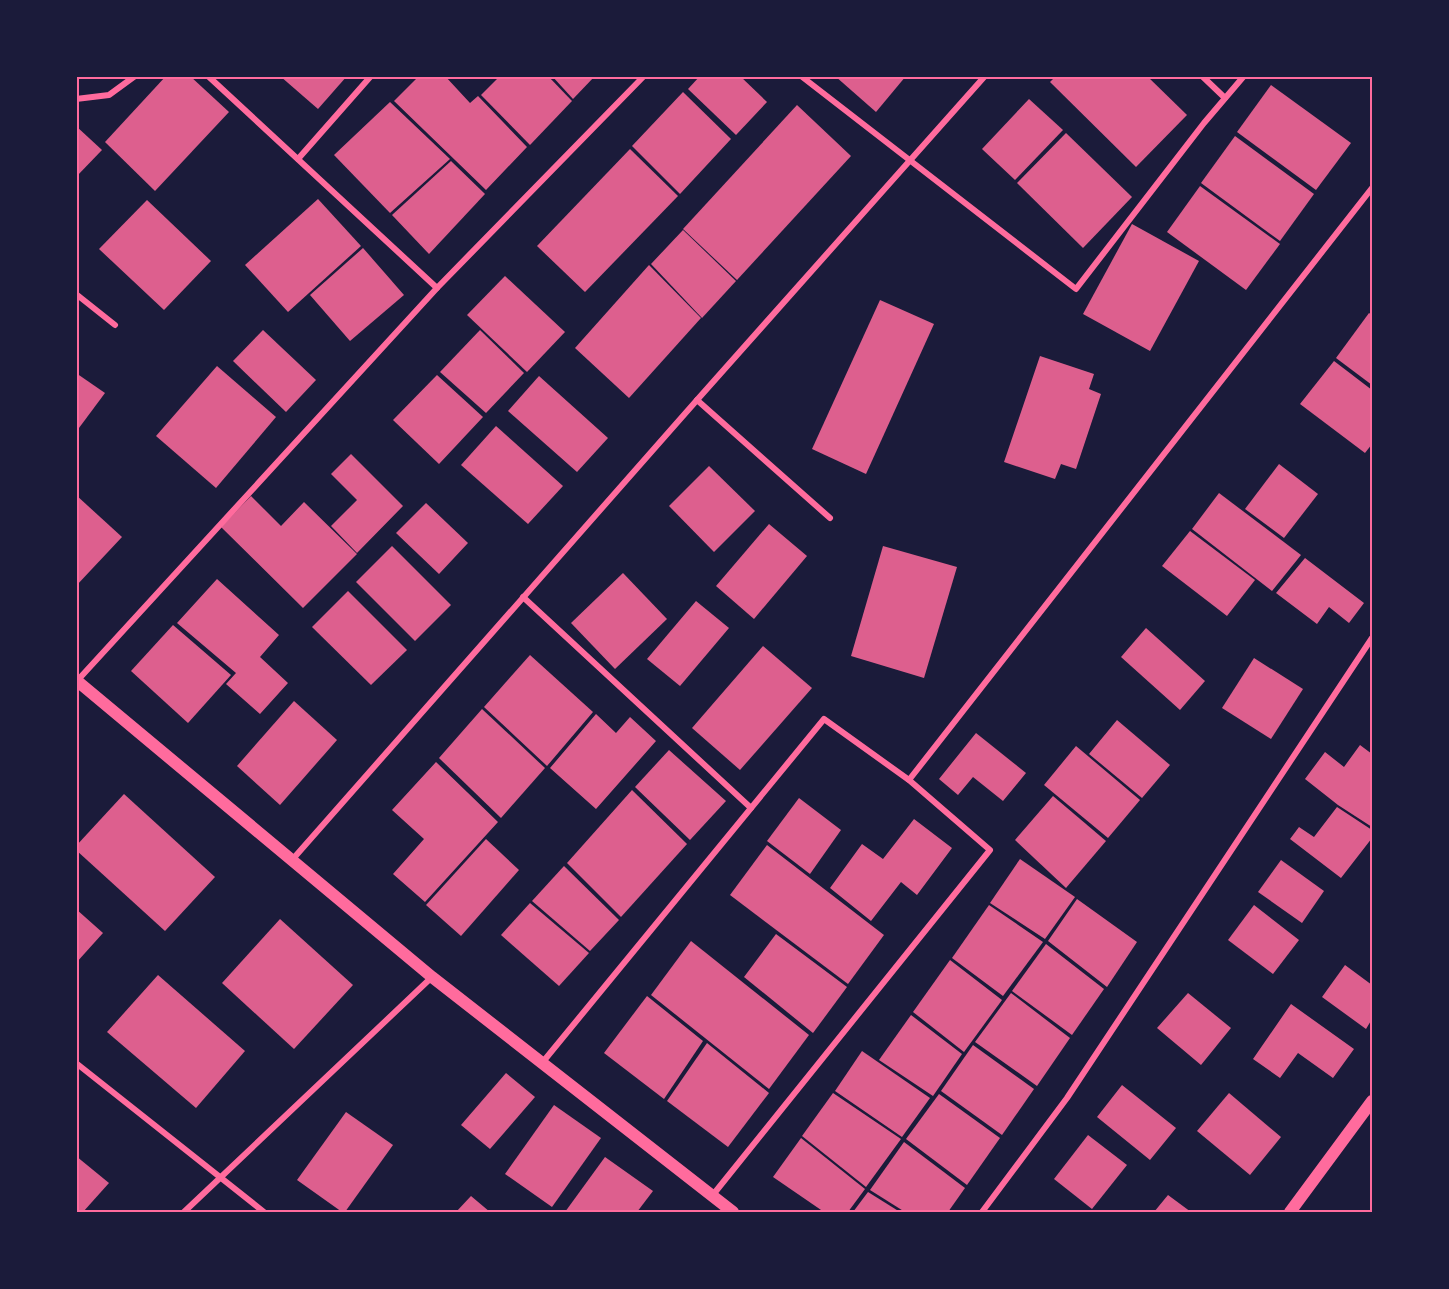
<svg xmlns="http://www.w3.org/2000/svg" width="1449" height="1289" viewBox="0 0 1449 1289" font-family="Spectral,serif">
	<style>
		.building { fill: #dd5f8e }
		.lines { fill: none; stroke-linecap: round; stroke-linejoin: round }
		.minor { stroke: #ff6b9d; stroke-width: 6 }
		.secondary { stroke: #ff6b9d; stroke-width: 12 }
		.neatline { fill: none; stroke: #ff6b9d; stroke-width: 2 }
	</style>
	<rect width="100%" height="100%" fill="#1b1b3a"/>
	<g class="building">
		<polygon points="166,76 190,76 229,112 155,191 105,142"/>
		<polygon points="280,76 347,76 318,109"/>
		<polygon points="419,76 445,76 470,103 478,96 527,147 486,190 394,101"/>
		<polygon points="500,76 548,76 572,101 530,145 481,95"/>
		<polygon points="552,76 595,76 573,99"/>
		<polygon points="700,76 740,76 767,102 736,135 688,89"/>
		<polygon points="835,76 906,76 876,112"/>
		<polygon points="1056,76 1147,76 1187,115 1136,167 1050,82"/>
		<polygon points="1271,85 1351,143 1316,190 1237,132"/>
		<polygon points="683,92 731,139 680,194 632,146"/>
		<polygon points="1029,99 1063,130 1015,180 982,149"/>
		<polygon points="390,102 450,159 390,213 334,155"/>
		<polygon points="797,105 851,156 737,280 683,229"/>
		<polygon points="76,126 102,150 76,177"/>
		<polygon points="1066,133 1132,197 1083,248 1017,183"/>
		<polygon points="1235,136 1314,194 1280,241 1201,183"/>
		<polygon points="630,149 678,196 585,292 537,246"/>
		<polygon points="451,161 485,194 429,254 392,215"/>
		<polygon points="1200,186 1280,244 1246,290 1167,232"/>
		<polygon points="318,199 361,246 288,312 245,265"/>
		<polygon points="147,200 211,261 164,310 99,249"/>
		<polygon points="1132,224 1199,261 1150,351 1083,314"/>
		<polygon points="683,230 736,281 702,318 651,264"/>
		<polygon points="363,248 404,295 350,341 310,295"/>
		<polygon points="649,265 701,318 629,398 575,348"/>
		<polygon points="505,276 565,332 527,372 467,315"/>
		<polygon points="880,300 934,324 866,474 812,449"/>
		<polygon points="1369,313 1372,315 1372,385 1336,358"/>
		<polygon points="263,330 316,380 286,412 233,361"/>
		<polygon points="480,330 524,373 486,413 440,372"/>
		<polygon points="1040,356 1094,374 1089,389 1101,394 1076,469 1061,464 1055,479 1004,462"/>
		<polygon points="1334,361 1372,390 1372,444 1365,453 1300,404"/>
		<polygon points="217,366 276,417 216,488 156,436"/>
		<polygon points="76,373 105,393 76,432"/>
		<polygon points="437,375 483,417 439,464 393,420"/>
		<polygon points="539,376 608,438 577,472 508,411"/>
		<polygon points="496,426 563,486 528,524 461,465"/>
		<polygon points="351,454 403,506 357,553 331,526 357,500 331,474"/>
		<polygon points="1279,464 1318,494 1284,538 1245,509"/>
		<polygon points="709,466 755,511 714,552 669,506"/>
		<polygon points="1219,493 1301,555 1272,591 1192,529"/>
		<polygon points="76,495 122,537 76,586"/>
		<polygon points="251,496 281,526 304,502 357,554 303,608 221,527"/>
		<polygon points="426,503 468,543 439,574 396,533"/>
		<polygon points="769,524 807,556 754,619 716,586"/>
		<polygon points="1190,531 1255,580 1227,616 1162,566"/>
		<polygon points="392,546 451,605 415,641 356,582"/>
		<polygon points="883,546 957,567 924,678 851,656"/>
		<polygon points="1305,558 1364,603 1349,623 1329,607 1317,624 1276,593"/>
		<polygon points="623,573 667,619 615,669 571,623"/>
		<polygon points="217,579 279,635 260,657 288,683 260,714 226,684 236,673 177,623"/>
		<polygon points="348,591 407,650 371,685 312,627"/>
		<polygon points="696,601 729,628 680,686 647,659"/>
		<polygon points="173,625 231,675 188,723 131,671"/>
		<polygon points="1146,628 1205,681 1180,710 1121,657"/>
		<polygon points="763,646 812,688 740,770 692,728"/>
		<polygon points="530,655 593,712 547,766 484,707"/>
		<polygon points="1254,658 1303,689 1271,739 1222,708"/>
		<polygon points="294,701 337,740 280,805 237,766"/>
		<polygon points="482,709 545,768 501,818 439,758"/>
		<polygon points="596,714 616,733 630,717 656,741 596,809 550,768"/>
		<polygon points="1117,720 1170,765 1142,798 1089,754"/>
		<polygon points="976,733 1026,773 1003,801 973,777 958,795 939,779"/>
		<polygon points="1360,745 1372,754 1372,827 1338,805 1305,779 1325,752 1344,767"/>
		<polygon points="1076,746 1140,800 1108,838 1044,785"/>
		<polygon points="669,750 726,801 690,840 635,787"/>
		<polygon points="436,762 498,822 425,902 393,874 424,839 392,810"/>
		<polygon points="632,790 687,844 621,917 567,863"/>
		<polygon points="124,794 215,877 165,931 76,850 76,846"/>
		<polygon points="1053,796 1106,841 1066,888 1015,840"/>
		<polygon points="799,798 841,830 810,874 767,841"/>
		<polygon points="1337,807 1372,830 1372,838 1341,878 1290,839 1299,827 1314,837"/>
		<polygon points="914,819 952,848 917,895 901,882 871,921 830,888 862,844 883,859"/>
		<polygon points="486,839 519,870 461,936 426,905"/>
		<polygon points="767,845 884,935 848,984 730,895"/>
		<polygon points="1020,859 1075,897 1045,939 990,903"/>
		<polygon points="1281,860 1324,891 1302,923 1258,892"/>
		<polygon points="564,866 619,920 590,951 532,901"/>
		<polygon points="1077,899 1137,942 1107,987 1048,941"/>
		<polygon points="530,903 589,953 559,986 501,935"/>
		<polygon points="989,905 1043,942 1003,996 952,958"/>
		<polygon points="1254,905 1299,940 1273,974 1228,940"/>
		<polygon points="76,909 103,933 76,963"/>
		<polygon points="280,919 353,985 294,1049 222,983"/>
		<polygon points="776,934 847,987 813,1033 744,977"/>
		<polygon points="691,941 809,1035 769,1089 651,995"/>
		<polygon points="1046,944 1104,989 1072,1035 1012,991"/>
		<polygon points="950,960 1002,1000 964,1052 913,1012"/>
		<polygon points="1345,965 1372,985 1372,1019 1366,1029 1322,997"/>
		<polygon points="158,975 245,1051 196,1108 107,1032"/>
		<polygon points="1011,993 1070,1038 1037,1086 975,1042"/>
		<polygon points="1188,993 1231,1028 1201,1065 1157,1028"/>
		<polygon points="647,996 703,1041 664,1099 604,1053"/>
		<polygon points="1291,1004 1354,1049 1333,1078 1298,1053 1280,1078 1253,1059"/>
		<polygon points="911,1015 962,1054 933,1096 879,1060"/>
		<polygon points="707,1043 769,1093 728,1147 667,1101"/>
		<polygon points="973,1045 1034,1089 1002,1135 941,1091"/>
		<polygon points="862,1051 930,1098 902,1137 835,1091"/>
		<polygon points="506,1073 535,1097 490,1149 461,1125"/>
		<polygon points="1122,1085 1176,1128 1150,1160 1097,1117"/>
		<polygon points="833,1093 901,1139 866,1187 802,1136"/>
		<polygon points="1229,1093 1281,1137 1250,1175 1197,1131"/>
		<polygon points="939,1094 1000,1138 967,1185 906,1139"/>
		<polygon points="554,1105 601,1138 552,1207 505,1174"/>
		<polygon points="346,1112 393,1145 345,1212 342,1212 297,1180"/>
		<polygon points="1088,1135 1127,1165 1092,1209 1054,1179"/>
		<polygon points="801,1138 865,1189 848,1212 824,1212 773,1177"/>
		<polygon points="904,1142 965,1188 948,1212 905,1212 870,1190"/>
		<polygon points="76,1156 109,1183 83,1212 76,1212"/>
		<polygon points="605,1157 653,1191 637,1212 565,1212"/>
		<polygon points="868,1192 900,1212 853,1212"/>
		<polygon points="1168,1195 1191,1212 1154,1212"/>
		<polygon points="471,1196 490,1212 456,1212"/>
	</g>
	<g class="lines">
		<g class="minor">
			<polyline points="208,76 437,288"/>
			<polyline points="801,76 1076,289 1204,123 1244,76"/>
			<polyline points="1202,76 1225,98"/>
			<polyline points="76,99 109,95 135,76"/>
			<polyline points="298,159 371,76"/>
			<polyline points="76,294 115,325"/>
			<polyline points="697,400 830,518"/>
			<polyline points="523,597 751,808"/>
			<polyline points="77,681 437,288 644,76"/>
			<polyline points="909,780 1372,188"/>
			<polyline points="292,860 697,400 985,76"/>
			<polyline points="76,1063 264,1212"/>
			<polyline points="542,1063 824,719 909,780 990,850 712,1196"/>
			<polyline points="184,1212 432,977"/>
			<polyline points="982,1212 1067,1098 1372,638"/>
		</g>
		<g class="secondary">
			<polyline points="76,680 432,977 733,1212"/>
			<polyline points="1290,1212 1372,1101"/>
		</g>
	</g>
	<rect width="1449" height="1289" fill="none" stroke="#1b1b3a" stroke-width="156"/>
	<rect x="78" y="78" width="1293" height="1133" class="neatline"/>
</svg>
